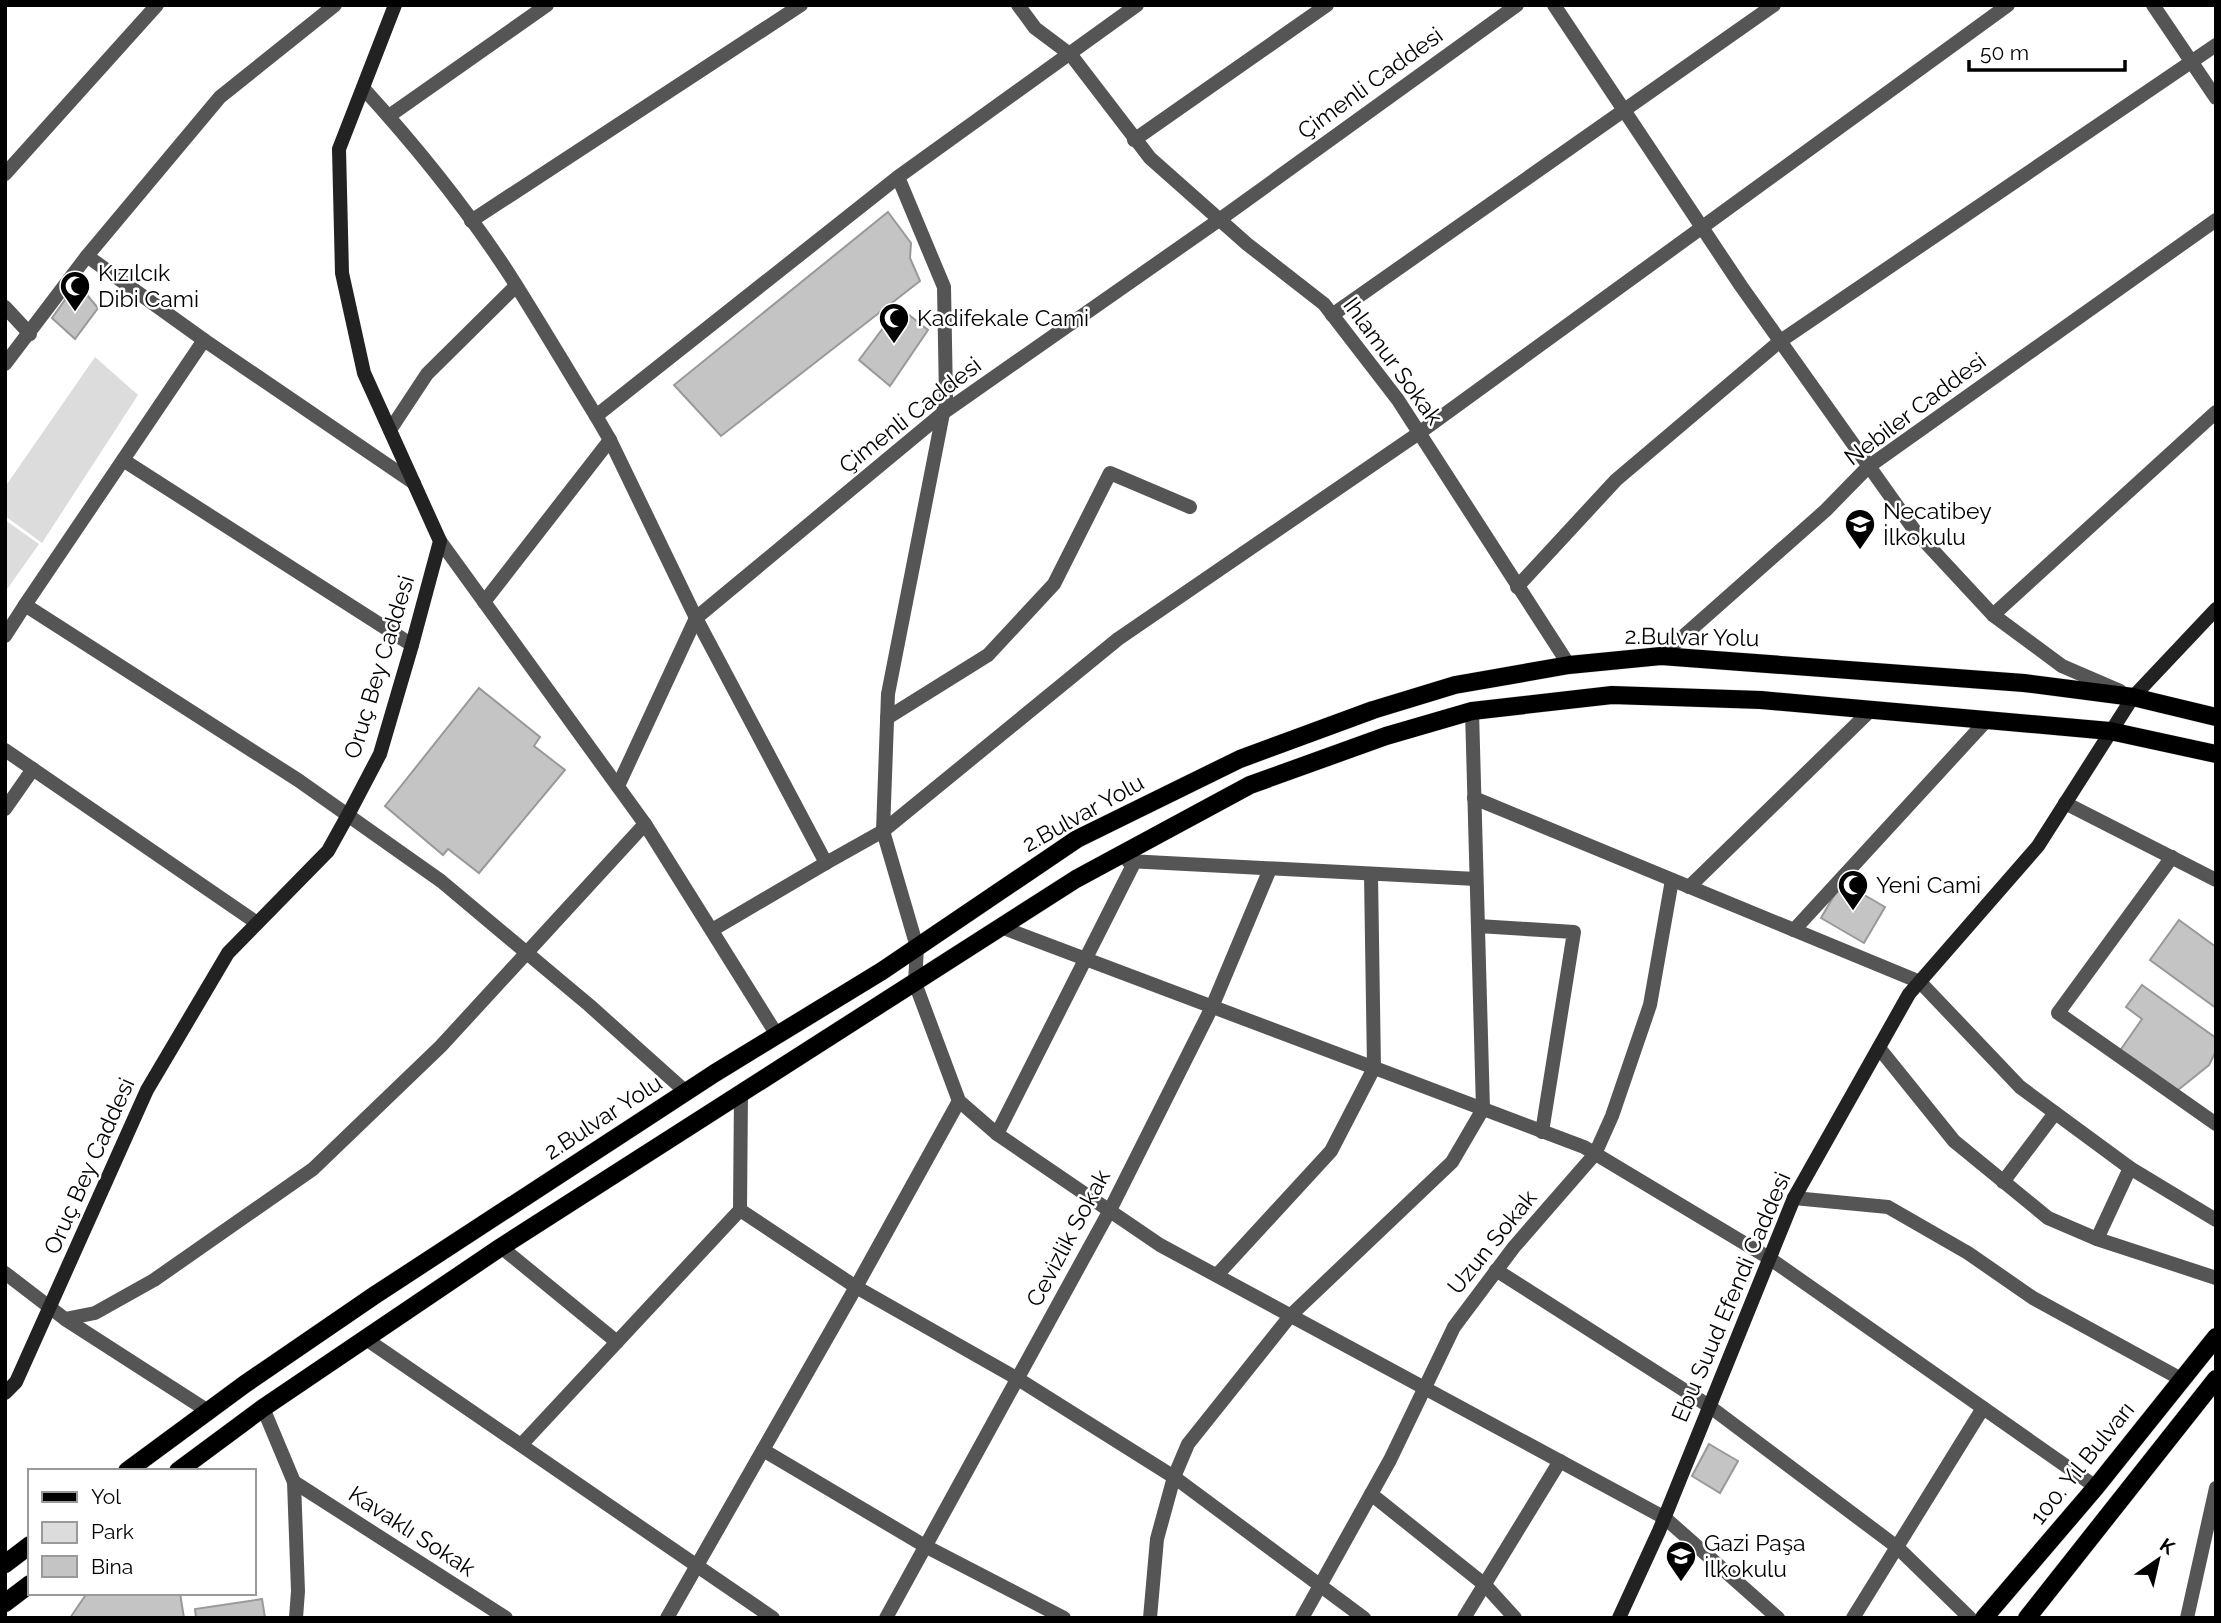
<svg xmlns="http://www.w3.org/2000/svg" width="2221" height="1623" viewBox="0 0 2221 1623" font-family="Raleway,sans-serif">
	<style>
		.green { fill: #dcdcdc }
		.building { fill: #c4c4c4; stroke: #999; stroke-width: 2 }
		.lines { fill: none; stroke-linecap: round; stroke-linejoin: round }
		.primary-casing { stroke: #dbdbdb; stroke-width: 19 }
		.minor { stroke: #555; stroke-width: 14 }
		.tertiary { stroke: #555; stroke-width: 14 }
		.secondary { stroke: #222; stroke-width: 14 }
		.primary { stroke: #000; stroke-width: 18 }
		.labels { text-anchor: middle; stroke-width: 5; stroke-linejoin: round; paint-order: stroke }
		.street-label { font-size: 23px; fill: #000; stroke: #fff }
		.poi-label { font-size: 23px; fill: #000; stroke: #fff; text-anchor: start }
	</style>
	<rect width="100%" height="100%" fill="#fff"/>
	<g class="green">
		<polygon points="95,357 138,395 42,543 5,516 5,487"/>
		<polygon points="5,520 39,544 5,592"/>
	</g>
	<g class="building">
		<polygon points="888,212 911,243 910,258 920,281 721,436 674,385"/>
		<polygon points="77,283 98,308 75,339 52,318"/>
		<polygon points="899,307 928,330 890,386 859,360"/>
		<polygon points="479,688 540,737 534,746 565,770 479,873 448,849 443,855 385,806"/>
		<polygon points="1842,882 1885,907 1864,943 1821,918"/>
		<polygon points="2179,920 2216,947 2216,1008 2150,960"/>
		<polygon points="2142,985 2216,1038 2216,1051 2209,1065 2173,1094 2117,1055 2142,1019 2126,1007"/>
		<polygon points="1709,1444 1738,1461 1720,1493 1692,1476"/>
		<polygon points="87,1593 180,1593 184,1618 70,1618"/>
		<polygon points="262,1599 265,1618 196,1618 195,1609"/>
	</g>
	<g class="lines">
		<g class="primary-casing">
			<g id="primary">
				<polyline points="127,1471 245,1384 375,1295 715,1073 882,971 1077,839 1240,759 1373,710 1455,685 1569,665 1661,656 2024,683 2133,697 2216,717"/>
				<polyline points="178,1471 263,1408 501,1247 1076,879 1250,785 1386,736 1472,711 1612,695 1761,700 2110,731 2216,754"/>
				<polyline points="5,1564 30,1545"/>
				<polyline points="5,1603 30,1584"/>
				<polyline points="1984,1618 2096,1487 2216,1337"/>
				<polyline points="2027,1618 2216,1379"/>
			</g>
		</g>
		<g class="minor">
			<polyline points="1554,5 1741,286 1915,531 1993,615 2062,666 2120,691"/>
			<polyline points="2153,5 2216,98"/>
			<path d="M363,88C416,146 466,208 509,274C539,321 567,369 596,416"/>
			<polyline points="389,116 547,5"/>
			<polyline points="1134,140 1327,5"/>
			<polyline points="5,174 157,5"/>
			<polyline points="898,177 1137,5"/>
			<polyline points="471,221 801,5"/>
			<polyline points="87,256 204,340"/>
			<polyline points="5,307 30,334"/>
			<polyline points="1332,315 1774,5"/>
			<polyline points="5,364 87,256 220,97 335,5"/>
			<polyline points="390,430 427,374 516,286"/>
			<polyline points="610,440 596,416 898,177 944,287 946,398 888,694 883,831"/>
			<polyline points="123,460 412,645"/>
			<polyline points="414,483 204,340 25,605 298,780 441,881 589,1005 686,1092"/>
			<polyline points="440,541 645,824"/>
			<polyline points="1517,587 1616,480 1779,342 2216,45"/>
			<polyline points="484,602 610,440 696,618 826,863 883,831 917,947 915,983 959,1101 997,1134 1135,861"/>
			<polyline points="1993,615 2216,412"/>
			<polyline points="5,636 25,605"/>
			<polyline points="887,718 988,655 1054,584 1110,473 1190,507"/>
			<polyline points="5,750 257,923"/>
			<polyline points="1474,798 1920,982 2020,1087 2130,1168 2216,1220"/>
			<polyline points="2065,803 2216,880"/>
			<polyline points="5,809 33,769"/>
			<polyline points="883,831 1118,639 1419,433 2008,5"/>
			<polyline points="2172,857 2058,1013 2216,1124"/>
			<polyline points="1128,861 1476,879"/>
			<polyline points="1689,887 1871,710"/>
			<polyline points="1478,926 1574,932 1542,1132"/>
			<polyline points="712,930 826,863"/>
			<polyline points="1794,930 1987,720"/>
			<polyline points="1879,1048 1954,1141 2048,1218 2097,1239 2216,1278"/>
			<polyline points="997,1134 1160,1245 1665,1518 1778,1618"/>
			<polyline points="2003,1182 2055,1113"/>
			<polyline points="1794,1198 1888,1207 1968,1253 2033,1298 2181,1379"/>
			<polyline points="740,1210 741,1093"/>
			<polyline points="2097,1239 2130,1168"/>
			<polyline points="501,1247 617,1342"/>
			<polyline points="1496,1270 1709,1406 1897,1547 1970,1618"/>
			<polyline points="1217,1275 1331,1151 1374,1068 1371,875"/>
			<polyline points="65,1319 95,1313 154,1280 313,1169 441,1046 645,824 777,1035"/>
			<polyline points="366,1339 773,1618"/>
			<polyline points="521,1445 740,1210 856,1287 1018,1379 1174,1477 1364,1618"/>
			<polyline points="763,1450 925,1546 1064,1618"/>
			<polyline points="294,1482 506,1618"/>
			<polyline points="1371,1494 1485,1585 1515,1618"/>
			<polyline points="667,1618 856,1287 959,1101"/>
			<polyline points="1150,1618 1157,1539 1174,1477 1188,1444 1291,1315 1452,1162 1483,1109 1472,711"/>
			<polyline points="1302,1618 1390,1460 1454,1327 1514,1247 1595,1154 1612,1116 1650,1005 1672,880"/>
			<polyline points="1464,1618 1560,1461"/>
			<polyline points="1853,1618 1983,1408"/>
			<polyline points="2187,1618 2216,1488"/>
		</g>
		<g class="tertiary">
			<polyline points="1018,5 1035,28 1071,55 1150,158 1247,244 1324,304 1398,400 1569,665"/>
			<polyline points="1661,656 1826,510 1868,467 2216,220"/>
			<polyline points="618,786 696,618 943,413 1219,220 1517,5"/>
			<polyline points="1001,927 1584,1147 1769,1258 2096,1487"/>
			<polyline points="5,1273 65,1319 208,1411"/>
			<polyline points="263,1408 294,1482 298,1591 296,1618"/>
			<polyline points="886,1618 1110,1210 1212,1007 1270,869"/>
		</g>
		<g class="secondary">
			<polyline points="5,1393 16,1382 147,1090 228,953 328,851 348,815 380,754 412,645 440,541 364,373 342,273 339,149 395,5"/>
			<polyline points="1619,1618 1659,1531 1794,1198 1909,994 2038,846 2133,697 2216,609"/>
		</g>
		<use href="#primary" class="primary"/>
	</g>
	<defs>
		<g id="mosque-pin" transform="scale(1.575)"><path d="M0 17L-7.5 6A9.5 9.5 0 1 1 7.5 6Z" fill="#000" stroke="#fff"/><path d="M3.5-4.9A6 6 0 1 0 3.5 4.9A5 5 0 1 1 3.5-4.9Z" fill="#fff"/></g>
		<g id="school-pin" transform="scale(1.575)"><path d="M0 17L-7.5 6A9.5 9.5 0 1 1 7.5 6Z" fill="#000" stroke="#fff"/><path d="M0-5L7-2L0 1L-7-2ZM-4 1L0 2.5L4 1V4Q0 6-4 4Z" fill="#fff"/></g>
	</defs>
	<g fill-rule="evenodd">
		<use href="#mosque-pin" x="75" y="286"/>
		<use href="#mosque-pin" x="894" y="318"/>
		<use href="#school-pin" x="1860" y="524"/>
		<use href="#mosque-pin" x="1853" y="885"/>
		<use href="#school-pin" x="1681" y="1556"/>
	</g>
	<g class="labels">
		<g class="street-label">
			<text transform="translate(1370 83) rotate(-36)" y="8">Çimenli Caddesi</text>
			<text transform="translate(1393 361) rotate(54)" y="8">Ihlamur Sokak</text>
			<text transform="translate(1915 409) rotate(-37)" y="8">Nebiler Caddesi</text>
			<text transform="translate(910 415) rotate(-38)" y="8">Çimenli Caddesi</text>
			<text transform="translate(1692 637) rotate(1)" y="8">2.Bulvar Yolu</text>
			<text transform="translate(379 667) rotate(-73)" y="8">Oruç Bey Caddesi</text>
			<text transform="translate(1083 813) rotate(-29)" y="8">2.Bulvar Yolu</text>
			<text transform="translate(603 1117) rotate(-33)" y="8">2.Bulvar Yolu</text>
			<text transform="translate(89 1166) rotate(-66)" y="8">Oruç Bey Caddesi</text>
			<text transform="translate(1068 1238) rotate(-62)" y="8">Cevizlik Sokak</text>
			<text transform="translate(1492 1242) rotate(-51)" y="8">Uzun Sokak</text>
			<text transform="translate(1731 1297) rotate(-67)" y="8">Ebu Suud Efendi Caddesi</text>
			<text transform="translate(2082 1463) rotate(-51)" y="8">100. Yıl Bulvarı</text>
			<text transform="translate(412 1531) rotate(33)" y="8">Kavaklı Sokak</text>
		</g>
		<g class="poi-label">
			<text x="98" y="281">Kızılcık<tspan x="98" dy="26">Dibi Cami</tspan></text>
			<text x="917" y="326">Kadifekale Cami</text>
			<text x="1883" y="519">Necatibey<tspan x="1883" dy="26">İlkokulu</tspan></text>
			<text x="1876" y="893">Yeni Cami</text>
			<text x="1704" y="1551">Gazi Paşa<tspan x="1704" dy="26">İlkokulu</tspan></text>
		</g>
	</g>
	<rect width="2221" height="1623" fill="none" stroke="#000000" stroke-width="14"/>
	<rect x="28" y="1469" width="228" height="126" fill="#ffffff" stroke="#999999" stroke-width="2"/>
	<rect x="42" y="1492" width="35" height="10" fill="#000000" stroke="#999999" stroke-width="2"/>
	<text x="91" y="1504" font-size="21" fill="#000000">Yol</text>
	<rect x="42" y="1522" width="35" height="21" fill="#dcdcdc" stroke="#999999" stroke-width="2"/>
	<text x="91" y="1539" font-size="21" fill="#000000">Park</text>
	<rect x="42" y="1556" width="35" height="21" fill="#c4c4c4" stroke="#999999" stroke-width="2"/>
	<text x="91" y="1574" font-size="21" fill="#000000">Bina</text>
	<g transform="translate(2158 1560) rotate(34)" stroke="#ffffff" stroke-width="5" paint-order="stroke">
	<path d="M0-5L12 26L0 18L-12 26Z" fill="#000000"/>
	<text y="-10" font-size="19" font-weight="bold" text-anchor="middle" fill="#000000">K</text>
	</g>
	<path d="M1969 60v10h156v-10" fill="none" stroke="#000000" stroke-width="3.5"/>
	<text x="1980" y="60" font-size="21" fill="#000000" stroke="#ffffff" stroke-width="5" paint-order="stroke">50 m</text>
</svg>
